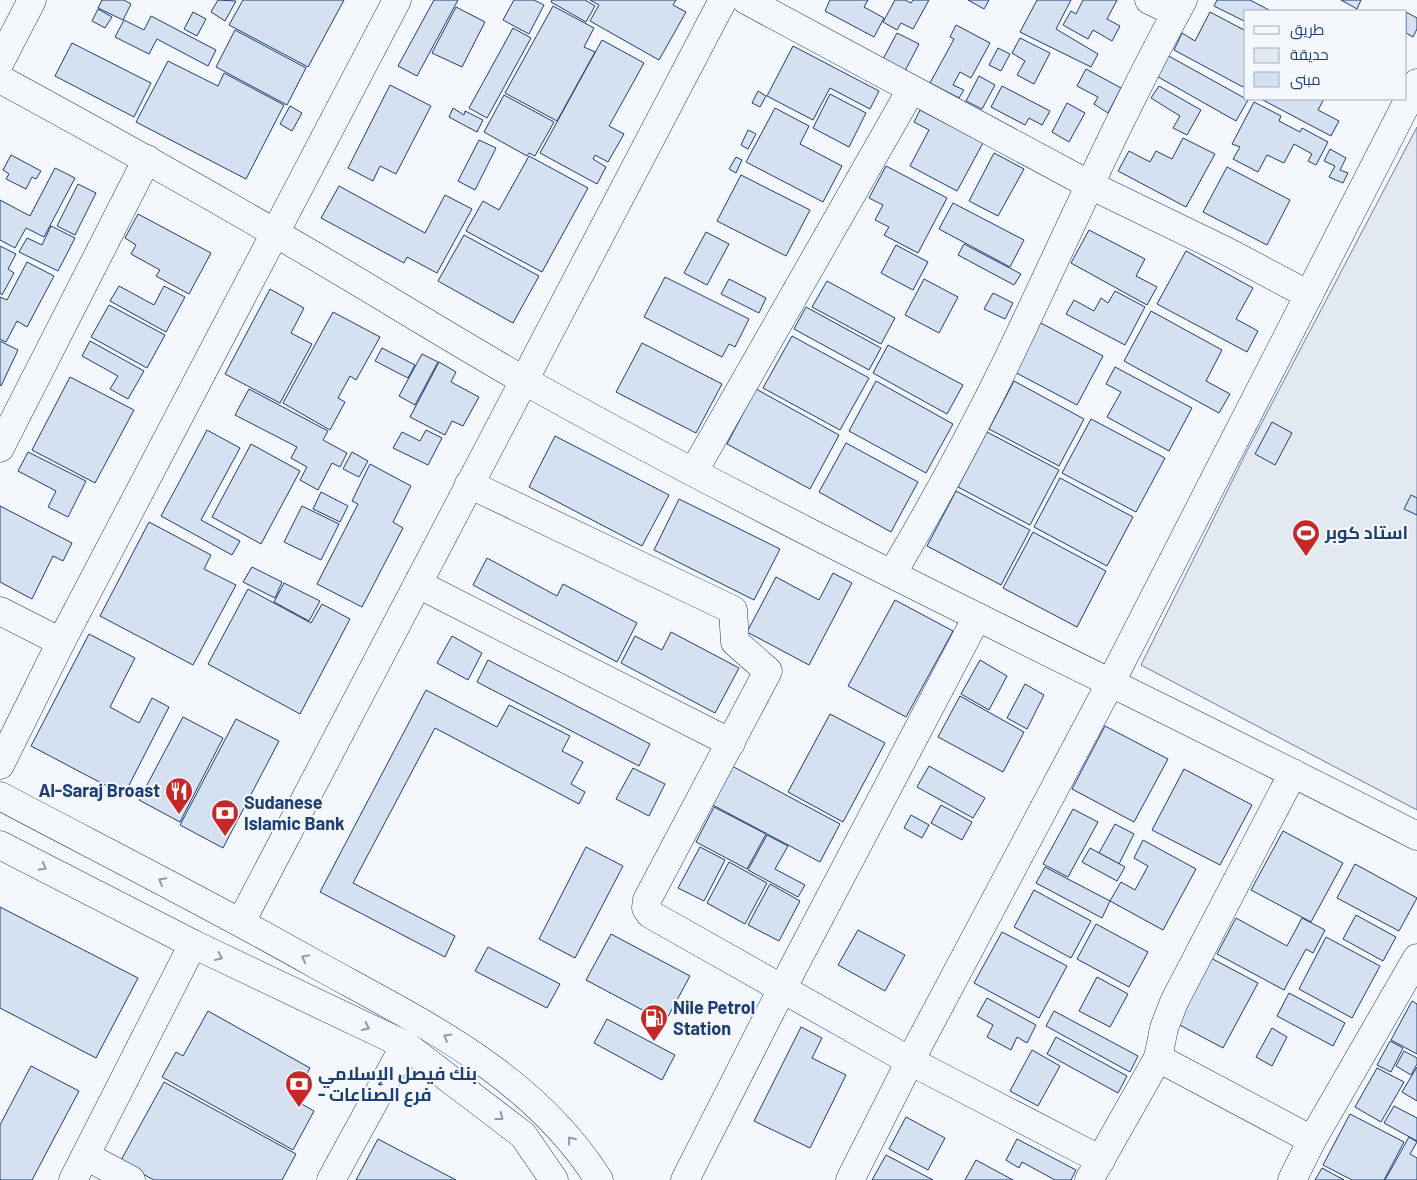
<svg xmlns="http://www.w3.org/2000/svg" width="1417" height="1180" viewBox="0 0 1417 1180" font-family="Barlow,Cairo,sans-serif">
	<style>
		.green { fill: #e3e9f0; stroke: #687fa3 }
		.building { fill: #d5e0f0; stroke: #1d3f73 }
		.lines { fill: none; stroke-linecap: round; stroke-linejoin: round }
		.minor-casing { stroke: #1d3f73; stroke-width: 29 }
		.major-casing { stroke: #1d3f73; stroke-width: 29 }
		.minor { stroke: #f4f7fb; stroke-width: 28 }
		.major { stroke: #f4f7fb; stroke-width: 28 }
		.oneway { stroke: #889bb7 }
		.labels { text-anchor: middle; stroke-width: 4; stroke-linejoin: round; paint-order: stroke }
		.poi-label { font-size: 18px; font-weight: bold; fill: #1d3f73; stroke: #f4f7fb; text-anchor: start }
	</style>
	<rect width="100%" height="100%" fill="#f4f7fb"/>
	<polygon class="green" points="1417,127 1417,810 1141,665 1248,449"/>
	<g class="building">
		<polygon points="102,0 124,0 131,4 123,20 98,8"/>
		<polygon points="218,0 236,1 225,21 211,12"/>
		<polygon points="243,0 344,0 308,67 229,25"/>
		<polygon points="434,0 458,0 417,76 398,66"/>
		<polygon points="514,0 534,0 544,5 529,34 503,20"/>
		<polygon points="552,0 585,0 595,6 586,22 551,2"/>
		<polygon points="590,0 676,0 673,5 686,12 659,60 590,21 599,5"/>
		<polygon points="830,0 868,0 864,7 884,18 874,37 825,11"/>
		<polygon points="895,0 905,0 911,3 913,0 929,0 913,29 901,23 897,30 883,22"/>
		<polygon points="968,0 989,0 984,9"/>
		<polygon points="1037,0 1071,0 1056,29 1098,54 1091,67 1020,32"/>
		<polygon points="1083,0 1117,0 1107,19 1120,26 1112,41 1093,30 1088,39 1063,25 1071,11 1076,14"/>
		<polygon points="1217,0 1250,0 1271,11 1246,11 1246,22 1214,6"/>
		<polygon points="1341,0 1361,0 1357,9"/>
		<polygon points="553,6 594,28 584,47 595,52 557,121 505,93"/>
		<polygon points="456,7 485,22 462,67 432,53"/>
		<polygon points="98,9 112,17 105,28 92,21"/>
		<polygon points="193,12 206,19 197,36 184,29"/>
		<polygon points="1210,12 1246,31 1246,83 1243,87 1174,50 1182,33 1195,41"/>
		<polygon points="1406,12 1417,18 1417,29 1413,37 1406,33"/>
		<polygon points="151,16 216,50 208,66 157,39 149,54 115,37 124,20 144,30"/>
		<polygon points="956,25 990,43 971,78 960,72 953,85 964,90 959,98 930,83 954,39 950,37"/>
		<polygon points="513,28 531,38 487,118 469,108"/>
		<polygon points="235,30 306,68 287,105 216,67"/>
		<polygon points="897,33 919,44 905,71 883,59"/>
		<polygon points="1020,38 1050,53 1034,84 1017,75 1025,61 1012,53"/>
		<polygon points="602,40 644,63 609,126 624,134 608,162 595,155 593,159 606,167 597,184 540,153"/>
		<polygon points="72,43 151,83 134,117 55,76"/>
		<polygon points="793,46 879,91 870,109 830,88 813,120 767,96"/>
		<polygon points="998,48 1010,54 1001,71 989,65"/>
		<polygon points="1165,54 1248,100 1236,121 1153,74"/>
		<polygon points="168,61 218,86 224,73 284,105 246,179 136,122"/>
		<polygon points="1086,69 1121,88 1108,113 1094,104 1098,97 1077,86"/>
		<polygon points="979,76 995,85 982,109 966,101"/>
		<polygon points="390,85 431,106 396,174 380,166 373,181 348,168"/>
		<polygon points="1002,86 1050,111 1042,125 1029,118 1025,125 991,107"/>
		<polygon points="1159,86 1201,110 1187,135 1173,128 1180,116 1151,98"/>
		<polygon points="758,91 766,96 760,107 752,103"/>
		<polygon points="830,94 866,113 849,147 813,128"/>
		<polygon points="504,95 554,122 535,156 529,153 527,156 484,132"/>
		<polygon points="1261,99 1324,99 1318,110 1339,121 1331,136"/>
		<polygon points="1254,102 1281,116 1279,121 1300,132 1302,128 1328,142 1316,165 1308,161 1312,154 1294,144 1284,163 1267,155 1258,172 1233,159 1240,147 1232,144"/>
		<polygon points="1067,103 1085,113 1069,142 1052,132"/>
		<polygon points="290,106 302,113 292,131 280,124"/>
		<polygon points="453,108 464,115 465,111 483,120 477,132 449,117"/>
		<polygon points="775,108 809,126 800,144 842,166 823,202 746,162"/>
		<polygon points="920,110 983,143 957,191 910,166 929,130 914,122"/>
		<polygon points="748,130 756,134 748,149 741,145"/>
		<polygon points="1183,138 1215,154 1186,207 1118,171 1129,151 1150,162 1156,151 1172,159"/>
		<polygon points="479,140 496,148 475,190 458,181"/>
		<polygon points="1330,149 1346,158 1340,170 1348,173 1343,183 1329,177 1335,166 1324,161"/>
		<polygon points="994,153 1024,169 998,216 969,201"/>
		<polygon points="11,155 41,171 36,179 32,177 26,189 6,179 9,174 3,170"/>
		<polygon points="529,156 588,188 542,272 466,231 483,201 499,210"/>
		<polygon points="736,157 742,160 736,173 729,169"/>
		<polygon points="886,166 947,198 918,253 884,235 889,227 875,220 883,205 869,198"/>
		<polygon points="1227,167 1290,200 1267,245 1203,212"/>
		<polygon points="55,168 75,178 44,237 26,228 15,248 0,240 0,200 30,216"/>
		<polygon points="741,175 810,210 786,256 717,221"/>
		<polygon points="78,184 96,193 75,235 57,226"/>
		<polygon points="339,186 425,233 445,195 472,209 437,273 407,257 404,263 321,218"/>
		<polygon points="953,203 1024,240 1010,267 939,229"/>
		<polygon points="138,214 211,253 189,294 156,276 160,270 131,254 136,245 125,238"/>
		<polygon points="51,226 75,238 58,271 19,252 27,238 42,245"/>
		<polygon points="1089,230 1145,259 1136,276 1157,287 1147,305 1071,263"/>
		<polygon points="706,232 729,244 707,285 684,273"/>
		<polygon points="464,235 539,276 513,323 438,281"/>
		<polygon points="964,244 1021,274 1014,285 958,255"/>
		<polygon points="896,245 928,262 913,290 881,273"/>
		<polygon points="0,246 16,254 8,269 14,273 2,295 0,293"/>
		<polygon points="1186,251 1253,288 1236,319 1258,331 1247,352 1157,304"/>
		<polygon points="27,262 54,276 27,327 17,321 6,342 0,339 0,297 7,300"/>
		<polygon points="665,277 749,319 735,347 729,344 722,357 644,317"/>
		<polygon points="729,279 766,298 759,313 721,294"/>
		<polygon points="924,279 958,297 939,333 905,315"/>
		<polygon points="827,281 895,318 881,344 812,307"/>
		<polygon points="119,286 154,305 164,286 185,297 166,332 110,301"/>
		<polygon points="270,289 304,308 291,333 312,344 280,403 225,374"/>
		<polygon points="1115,291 1145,307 1125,345 1066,314 1074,300 1094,311 1101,298 1108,303"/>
		<polygon points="993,293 1013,303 1005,319 984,309"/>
		<polygon points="109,305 165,335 147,368 91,337"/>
		<polygon points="806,307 881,348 869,370 794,329"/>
		<polygon points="1151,311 1222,350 1206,381 1230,394 1219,413 1124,361"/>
		<polygon points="333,312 380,337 356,380 350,376 338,398 345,402 330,430 283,403"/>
		<polygon points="1039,322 1103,356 1077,405 1007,368"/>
		<polygon points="792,336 869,378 840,430 763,388"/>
		<polygon points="0,341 18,350 1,386 0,385"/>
		<polygon points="90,341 144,371 128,399 110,389 118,376 82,356"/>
		<polygon points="642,343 722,384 696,433 616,392"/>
		<polygon points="888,345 963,385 947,414 873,373"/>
		<polygon points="382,348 415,365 408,378 375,361"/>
		<polygon points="422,354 438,362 415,405 399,396"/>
		<polygon points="439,362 456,372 451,382 479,397 463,426 452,421 445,435 410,417"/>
		<polygon points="1115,367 1192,408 1169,451 1107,417 1121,392 1106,384"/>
		<polygon points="70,377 134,410 95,483 32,450"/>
		<polygon points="876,381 953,424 926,473 849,431"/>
		<polygon points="1014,381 1084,419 1059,466 989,429"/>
		<polygon points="249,389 328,431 323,440 347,453 340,467 332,463 318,490 300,480 307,467 291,458 297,447 235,415"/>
		<polygon points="756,389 839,435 810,489 727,444"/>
		<polygon points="1091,419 1165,458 1136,512 1062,473"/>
		<polygon points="1272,422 1292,433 1275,465 1255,454"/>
		<polygon points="207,430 240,448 201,520 240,541 232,555 161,516"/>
		<polygon points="426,430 442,438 428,465 393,448 402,432 420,441"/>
		<polygon points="987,432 1059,470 1030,525 958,487"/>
		<polygon points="555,436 669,495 642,546 529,487"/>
		<polygon points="846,443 918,482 891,532 819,492"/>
		<polygon points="251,444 300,471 261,544 212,517"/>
		<polygon points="28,452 86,481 68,517 48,507 56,491 18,471"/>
		<polygon points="352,452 368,461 359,477 343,469"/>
		<polygon points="370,464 411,486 393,522 403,528 362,607 317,584 358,504 352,501"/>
		<polygon points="1060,478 1133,517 1107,566 1034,527"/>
		<polygon points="956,491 1030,530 1001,585 927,546"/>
		<polygon points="321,492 348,506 340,522 313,509"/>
		<polygon points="1411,495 1417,498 1417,515 1404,509"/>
		<polygon points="679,499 780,549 754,600 654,550"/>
		<polygon points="0,506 72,543 63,561 53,556 32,599 0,582"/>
		<polygon points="302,506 339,524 321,560 284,542"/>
		<polygon points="149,522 211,555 204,569 236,585 193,665 100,616"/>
		<polygon points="1033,532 1106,571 1077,627 1003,588"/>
		<polygon points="487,558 557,596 563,584 637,623 617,662 473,585"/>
		<polygon points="252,567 282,582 275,598 243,582"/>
		<polygon points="833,573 852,583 809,665 747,632 776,577 819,600"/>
		<polygon points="284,583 320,601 309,621 274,602"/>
		<polygon points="248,589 311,623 322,604 350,619 300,714 208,664"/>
		<polygon points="895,600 953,631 906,717 848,686"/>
		<polygon points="671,632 739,668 715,713 621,663 635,636 662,650"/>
		<polygon points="89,634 135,658 110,707 139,723 152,698 169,707 124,795 31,746"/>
		<polygon points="452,636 482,653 468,680 437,663"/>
		<polygon points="488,660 650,744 639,766 477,682"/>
		<polygon points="980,660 1007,676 989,710 961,694"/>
		<polygon points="1025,684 1044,695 1027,729 1007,718"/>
		<polygon points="426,690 497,727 509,705 570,736 562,751 583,762 571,784 585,792 579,804 435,728 353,883 455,936 445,957 320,892"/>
		<polygon points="960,696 1024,732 1003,772 938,737"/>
		<polygon points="830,714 885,743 843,822 788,792"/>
		<polygon points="183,717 223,738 180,822 139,800"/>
		<polygon points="236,719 279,741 223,848 180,825"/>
		<polygon points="1105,726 1168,759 1134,822 1072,789"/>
		<polygon points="730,765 840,824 820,862 709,803"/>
		<polygon points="929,766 985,798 973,818 917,787"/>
		<polygon points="633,768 665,784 649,816 616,799"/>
		<polygon points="1184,769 1252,805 1220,865 1152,830"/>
		<polygon points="941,805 972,822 962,840 931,823"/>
		<polygon points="714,807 766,834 747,869 696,842"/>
		<polygon points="1073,809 1098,822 1068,877 1043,864"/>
		<polygon points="911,815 929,825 922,838 904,828"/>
		<polygon points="1115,824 1134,834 1119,864 1099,853"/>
		<polygon points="1283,831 1343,863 1311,922 1251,890"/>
		<polygon points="767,835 788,846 775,869 805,885 798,897 748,870"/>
		<polygon points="1143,840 1196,869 1163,930 1110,901 1121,882 1135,890 1148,866 1134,858"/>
		<polygon points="586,847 623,866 575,958 539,939"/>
		<polygon points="700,847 725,860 704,901 678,888"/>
		<polygon points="1090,848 1125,867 1117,881 1082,862"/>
		<polygon points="729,862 767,883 745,924 707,903"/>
		<polygon points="1355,864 1417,898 1399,931 1337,898"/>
		<polygon points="1045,867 1110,901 1102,918 1036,883"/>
		<polygon points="770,884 800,901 779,941 748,925"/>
		<polygon points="1034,890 1091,921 1071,958 1014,927"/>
		<polygon points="0,907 138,978 96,1058 0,1008"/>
		<polygon points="1356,915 1396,937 1383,961 1343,939"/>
		<polygon points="1236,918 1287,946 1302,918 1325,930 1313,953 1306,949 1284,990 1217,954"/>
		<polygon points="1096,924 1148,952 1129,987 1077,959"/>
		<polygon points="858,930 905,955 885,991 838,965"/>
		<polygon points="1002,932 1067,966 1039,1018 974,983"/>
		<polygon points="611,934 690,976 665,1022 586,980"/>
		<polygon points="1326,937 1380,966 1352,1018 1299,989"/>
		<polygon points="488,947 560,984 547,1008 475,971"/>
		<polygon points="1209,957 1258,983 1223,1048 1174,1022"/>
		<polygon points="1097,977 1128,994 1110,1027 1079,1011"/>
		<polygon points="1289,993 1345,1023 1333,1046 1277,1016"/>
		<polygon points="987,998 1036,1025 1027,1043 1017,1037 1011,1050 987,1037 993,1025 977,1016"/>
		<polygon points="1412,1001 1417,1004 1417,1054 1391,1040"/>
		<polygon points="208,1011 310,1068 293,1099 314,1111 293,1150 162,1077 176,1052 183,1056"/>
		<polygon points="1054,1011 1138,1056 1130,1072 1046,1026"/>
		<polygon points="607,1019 675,1055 662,1080 594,1043"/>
		<polygon points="801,1027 822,1038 812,1058 846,1075 810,1148 754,1121"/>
		<polygon points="1272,1028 1287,1037 1272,1066 1256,1057"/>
		<polygon points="1056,1037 1127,1076 1118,1093 1047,1054"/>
		<polygon points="1390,1041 1403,1048 1391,1072 1377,1065"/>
		<polygon points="1032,1050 1060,1066 1038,1106 1010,1091"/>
		<polygon points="1404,1051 1417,1058 1417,1064 1411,1075 1396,1066"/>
		<polygon points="31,1066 79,1091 32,1180 0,1180 0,1125"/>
		<polygon points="1417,1067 1417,1101 1402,1092"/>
		<polygon points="1377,1068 1404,1082 1381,1122 1355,1107"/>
		<polygon points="164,1082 296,1154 282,1180 154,1180 120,1162"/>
		<polygon points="1394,1106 1417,1118 1417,1141 1384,1123"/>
		<polygon points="1350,1114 1404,1142 1384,1180 1352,1180 1323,1165"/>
		<polygon points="906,1117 945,1138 928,1170 889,1149"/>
		<polygon points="1409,1137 1417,1142 1410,1154 1417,1158 1417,1180 1385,1180"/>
		<polygon points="378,1139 456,1180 356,1180"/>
		<polygon points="1017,1139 1076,1170 1071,1180 1055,1180 1022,1162 1019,1168 1006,1160"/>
		<polygon points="886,1155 933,1180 872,1180"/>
		<polygon points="976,1160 1013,1180 965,1180"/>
		<polygon points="1322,1168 1344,1180 1315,1180"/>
	</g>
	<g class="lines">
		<g class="minor-casing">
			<g id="minor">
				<polyline points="746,0 1090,185 1228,252 1309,295"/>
				<polyline points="1149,0 1176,13"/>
				<polyline points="0,62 32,0"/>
				<path d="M0,79C92,129 184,180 275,233C359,281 441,333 525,381C816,544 1120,684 1417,836"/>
				<polyline points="0,448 147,159"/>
				<polyline points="694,471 911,90"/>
				<polyline points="469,484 733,610 735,642 768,671 647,900 646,908 650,914 910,1061 1101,1160"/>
				<path d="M892,574C934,503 973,431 1009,357C1066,238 1119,116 1183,0"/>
				<polyline points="418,584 731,743"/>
				<polyline points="0,611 61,642"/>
				<polyline points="0,765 61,642 397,0"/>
				<polyline points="241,922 723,0"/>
				<polyline points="1158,1058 1312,1140"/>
				<polyline points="86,1156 131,1180"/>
				<polyline points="73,1180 193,944"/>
				<polyline points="331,1180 405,1045"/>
				<polyline points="685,1180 782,989 977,617"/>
				<polyline points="850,1180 910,1061 1111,682 1417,83"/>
				<polyline points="1089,1180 1158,1058 1164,1028 1174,1002 1293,773"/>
				<polyline points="1292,1180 1312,1140 1417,958"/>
			</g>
		</g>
		<g class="major-casing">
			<g id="major">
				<path d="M0,796C106,852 213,906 317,965C422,1023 533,1075 599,1180"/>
				<polyline points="0,845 193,944 405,1045 523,1135 554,1180"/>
			</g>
		</g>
		<use href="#minor" class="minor"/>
		<use href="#major" class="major"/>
	</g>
	<defs><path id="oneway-chevron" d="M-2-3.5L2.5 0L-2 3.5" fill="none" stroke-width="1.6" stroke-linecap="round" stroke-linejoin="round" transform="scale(1.25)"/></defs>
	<g class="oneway">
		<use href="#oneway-chevron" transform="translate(43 867) rotate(27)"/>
		<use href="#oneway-chevron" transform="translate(162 881) rotate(-152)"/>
		<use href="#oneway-chevron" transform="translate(219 957) rotate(25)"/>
		<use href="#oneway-chevron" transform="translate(305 958) rotate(-151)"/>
		<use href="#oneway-chevron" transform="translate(366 1027) rotate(25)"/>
		<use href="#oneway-chevron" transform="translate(447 1037) rotate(-149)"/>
		<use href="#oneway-chevron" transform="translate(500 1117) rotate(37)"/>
		<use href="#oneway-chevron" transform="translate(571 1140) rotate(-128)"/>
	</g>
	<defs>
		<g id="stadium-pin" transform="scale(1.4375)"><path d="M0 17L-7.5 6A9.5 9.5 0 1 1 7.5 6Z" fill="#c62828" stroke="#f4f7fb"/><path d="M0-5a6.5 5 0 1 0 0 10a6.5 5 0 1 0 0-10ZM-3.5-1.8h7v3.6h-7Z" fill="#fff"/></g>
		<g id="restaurant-pin" transform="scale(1.4375)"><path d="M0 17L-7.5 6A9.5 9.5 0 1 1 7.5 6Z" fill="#c62828" stroke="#f4f7fb"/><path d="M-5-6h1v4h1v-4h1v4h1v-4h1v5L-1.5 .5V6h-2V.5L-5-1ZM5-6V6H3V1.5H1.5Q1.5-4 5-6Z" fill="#fff"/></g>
		<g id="bank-pin" transform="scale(1.4375)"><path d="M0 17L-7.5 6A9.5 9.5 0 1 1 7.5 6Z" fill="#c62828" stroke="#f4f7fb"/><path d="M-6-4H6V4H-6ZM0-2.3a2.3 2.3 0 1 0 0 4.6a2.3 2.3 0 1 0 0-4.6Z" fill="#fff"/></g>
		<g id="fuel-pin" transform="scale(1.4375)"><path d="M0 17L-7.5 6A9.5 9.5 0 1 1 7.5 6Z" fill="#c62828" stroke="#f4f7fb"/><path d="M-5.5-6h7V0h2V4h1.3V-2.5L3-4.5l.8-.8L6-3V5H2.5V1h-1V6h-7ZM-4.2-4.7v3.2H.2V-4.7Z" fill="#fff"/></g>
	</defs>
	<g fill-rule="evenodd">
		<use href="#stadium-pin" x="1306" y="533"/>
		<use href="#restaurant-pin" x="179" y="791"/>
		<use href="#bank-pin" x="225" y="813"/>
		<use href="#fuel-pin" x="654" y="1018"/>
		<use href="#bank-pin" x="299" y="1084"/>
	</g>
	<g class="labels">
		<g class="poi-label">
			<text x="1325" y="539">استاد كوبر</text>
			<text x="160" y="797" text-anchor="end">Al-Saraj Broast</text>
			<text x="244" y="809">Sudanese<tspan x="244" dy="21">Islamic Bank</tspan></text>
			<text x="673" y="1014">Nile Petrol<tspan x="673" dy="21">Station</tspan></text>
			<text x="318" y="1080">بنك فيصل الإسلامي<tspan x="318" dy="21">- فرع الصناعات</tspan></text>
		</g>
	</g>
	<rect x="1244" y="10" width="162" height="90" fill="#f4f7fb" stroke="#9eadc5"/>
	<rect x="1254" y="26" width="25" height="8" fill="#f4f7fb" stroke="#9eadc5"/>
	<text x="1290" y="35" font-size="15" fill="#1d3f73">طريق</text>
	<rect x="1254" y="48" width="25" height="15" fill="#e3e9f0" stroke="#9eadc5"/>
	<text x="1290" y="60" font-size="15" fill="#1d3f73">حديقة</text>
	<rect x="1254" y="72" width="25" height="15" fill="#d5e0f0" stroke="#9eadc5"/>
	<text x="1290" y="85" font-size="15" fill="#1d3f73">مبنى</text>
</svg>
